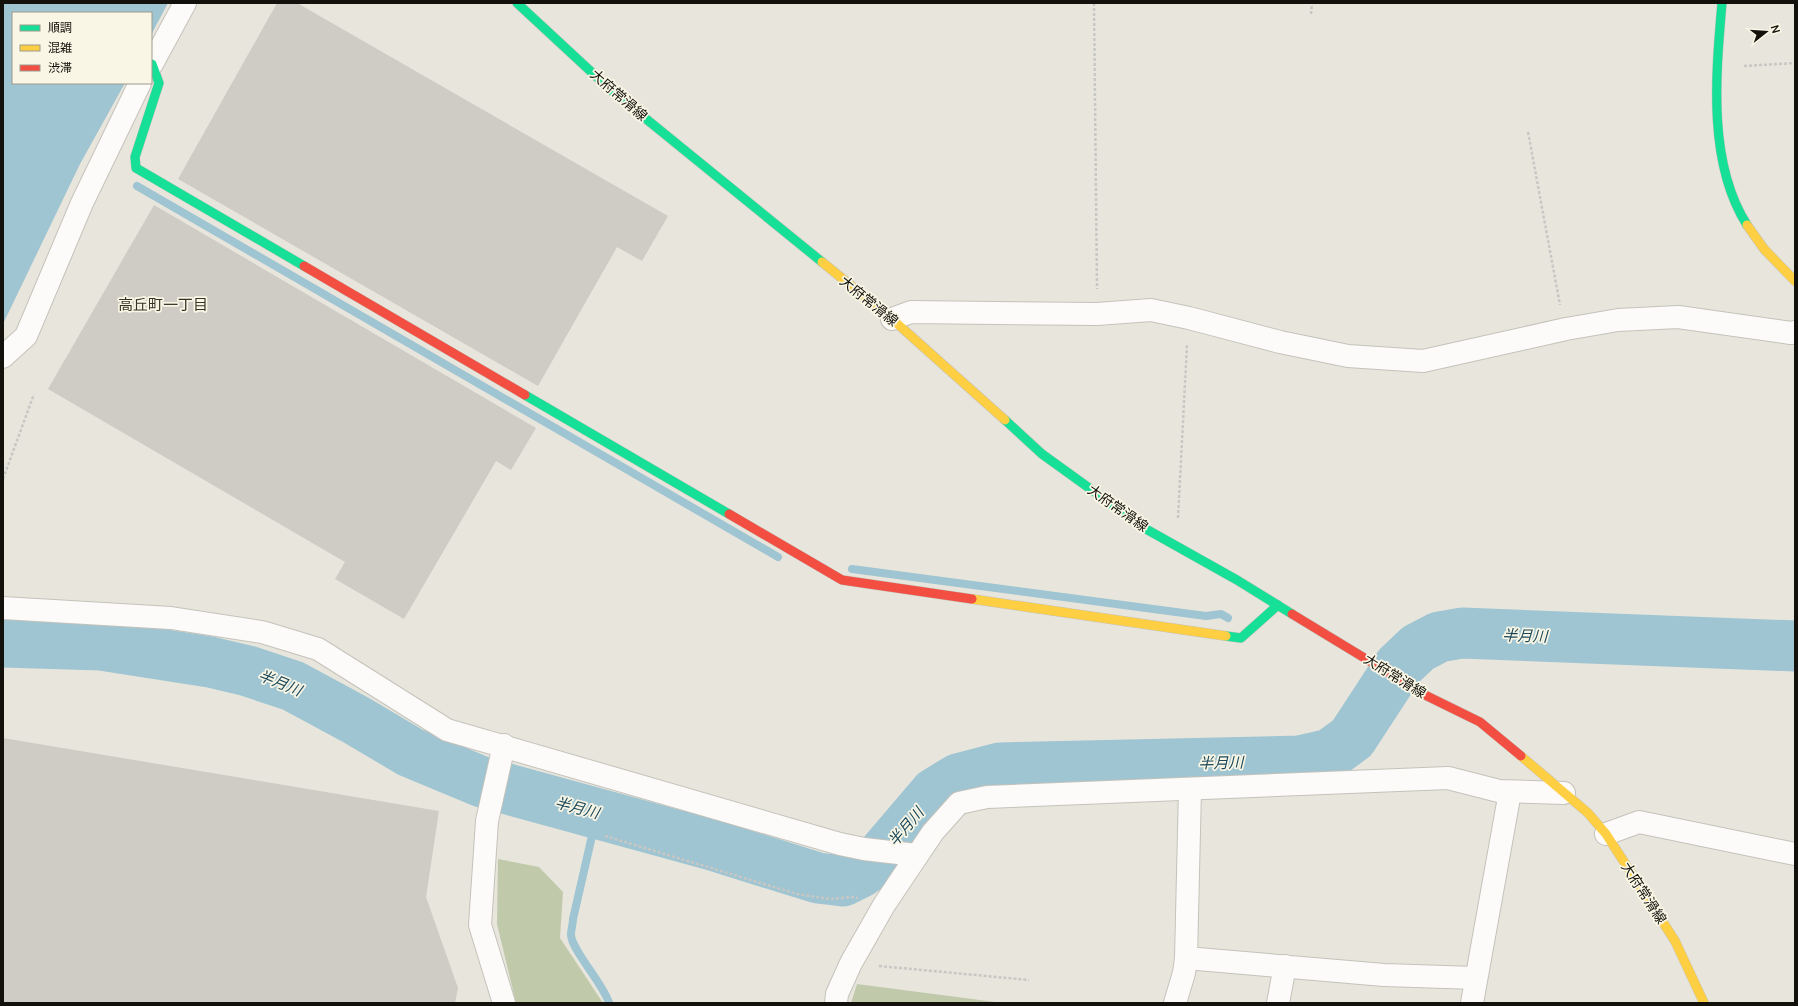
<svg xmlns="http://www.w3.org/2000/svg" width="1798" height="1006" viewBox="0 0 1798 1006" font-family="Manrope,'Noto Sans JP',sans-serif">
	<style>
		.forest { fill: #c1c9ab }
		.water { fill: #9fc4d2 }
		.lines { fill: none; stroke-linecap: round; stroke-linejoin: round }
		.stream { stroke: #9fc4d2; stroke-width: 8 }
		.river { stroke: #9fc4d2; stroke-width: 51 }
		.building { fill: #cfcbc5 }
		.street-casing { stroke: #c4c2ba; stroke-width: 24 }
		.fast-casing { stroke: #c4c2ba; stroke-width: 10 }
		.slow-casing { stroke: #c4c2ba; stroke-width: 10 }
		.jam-casing { stroke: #c4c2ba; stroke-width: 10 }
		.path { stroke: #c7c7c4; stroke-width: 2.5; stroke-dasharray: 3 2; stroke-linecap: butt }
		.street { stroke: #fcfbfa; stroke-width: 22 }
		.fast { stroke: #16e098; stroke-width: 9 }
		.slow { stroke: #ffcf43; stroke-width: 9 }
		.jam { stroke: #f24e42; stroke-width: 9 }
		.labels { text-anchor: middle; stroke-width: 3.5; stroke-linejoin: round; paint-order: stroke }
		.street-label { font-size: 14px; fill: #12110b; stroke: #f9f6e5 }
		.neighbourhood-label { font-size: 15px; fill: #353225; stroke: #f9f6e5 }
		.water-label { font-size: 15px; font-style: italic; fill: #1a485a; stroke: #f9f6e5 }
	</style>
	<rect width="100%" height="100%" fill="#e8e6dc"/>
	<g class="forest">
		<polygon points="498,859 539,867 563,892 560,938 603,1003 516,1003 497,924"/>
		<polygon points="857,984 1003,1003 851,1003"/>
	</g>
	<polygon class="water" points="3,3 168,3 151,35 151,13 13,13 13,83 125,83 80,164 3,324"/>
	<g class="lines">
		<g class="stream">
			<polyline points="137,186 778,557"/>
			<polyline points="852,569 1206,616 1221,614 1228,618"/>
			<path d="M597,814L573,919C573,924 571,929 571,935C572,951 603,983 609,1003"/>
		</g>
		<polyline class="river" points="3,642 101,645 210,662 248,671 293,686 356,720 410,752 482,782 712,845 818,878 843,881 859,873 877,861 935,793 958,779 1000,768 1299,761 1330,754 1352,738 1399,666 1418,648 1439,637 1462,633 1795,646"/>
	</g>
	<g class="building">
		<polygon points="277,3 297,3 668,216 642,261 617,247 538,386 178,179"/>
		<polygon points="154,205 536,428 511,470 496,461 404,619 335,579 345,562 48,389"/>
		<polygon points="3,738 439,811 426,897 458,988 455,1003 3,1003"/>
	</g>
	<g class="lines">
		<g class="street-casing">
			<g id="street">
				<polyline points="152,64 185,3"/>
				<polyline points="892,319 911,312 1097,314 1151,310 1189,318 1280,342 1348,356 1423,361 1566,329 1618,320 1678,317 1791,333 1795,332"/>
				<polyline points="3,357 26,336 82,203 140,83"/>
				<polyline points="3,608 171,618 262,632 318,649 447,730 840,844 864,849 916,855"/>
				<polyline points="1190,789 1186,958 1384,975 1476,978"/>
				<polyline points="1606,834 1639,822 1795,854"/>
				<polyline points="504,1003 480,925 487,821 504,745"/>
				<polyline points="836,1003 837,994 851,963 884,905 933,832 959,803 987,797 1448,778 1499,791 1564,793"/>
				<polyline points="1175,1003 1184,973 1186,958"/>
				<polyline points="1278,1003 1285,966"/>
				<polyline points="1472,1003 1510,792"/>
			</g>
		</g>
		<g class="fast-casing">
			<g id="fast">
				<polyline points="517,3 613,92 822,262"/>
				<path d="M1722,3C1716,73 1707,162 1747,225"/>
				<polyline points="152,64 159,83 135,157 136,168 304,266"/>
				<polyline points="525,395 729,514"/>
				<polyline points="1005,420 1042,454 1146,529 1237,580 1292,614"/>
				<polyline points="1226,636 1241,638 1278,605"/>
			</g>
		</g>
		<g class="slow-casing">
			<g id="slow">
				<polyline points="1747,225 1764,249 1795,281"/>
				<polyline points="822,262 892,319 1005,420"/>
				<polyline points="972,599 1226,636"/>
				<polyline points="1521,756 1588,813 1606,834 1675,941 1704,1003"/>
			</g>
		</g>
		<g class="jam-casing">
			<g id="jam">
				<polyline points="304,266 525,395"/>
				<polyline points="729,514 842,580 972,599"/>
				<polyline points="1292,614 1427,696 1480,722 1521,756"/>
			</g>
		</g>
		<g class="path">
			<polyline points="1094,3 1097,289"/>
			<polyline points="1311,14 1312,3"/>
			<polyline points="1744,66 1795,63"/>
			<polyline points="1528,132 1560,305"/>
			<polyline points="3,479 34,394"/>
			<polyline points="1178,518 1187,345"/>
			<polyline points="605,836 797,894 830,899 852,897 858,898"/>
			<polyline points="879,966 1029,980"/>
		</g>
		<use href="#street" class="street"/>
		<use href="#fast" class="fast"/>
		<use href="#slow" class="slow"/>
		<use href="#jam" class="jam"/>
	</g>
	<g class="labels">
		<g class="street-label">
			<text transform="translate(619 95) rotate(41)" y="5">大府常滑線</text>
			<text transform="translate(869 301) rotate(39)" y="5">大府常滑線</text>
			<text transform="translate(1118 508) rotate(35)" y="5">大府常滑線</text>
			<text transform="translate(1395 676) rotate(32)" y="5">大府常滑線</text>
			<text transform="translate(1644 893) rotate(57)" y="5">大府常滑線</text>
		</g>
		<g class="neighbourhood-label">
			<text x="163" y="310">高丘町一丁目</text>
		</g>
		<g class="water-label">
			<text transform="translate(1525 636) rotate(2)" y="5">半月川</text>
			<text transform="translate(280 683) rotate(22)" y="5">半月川</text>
			<text transform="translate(1221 763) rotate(-1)" y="5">半月川</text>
			<text transform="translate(577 808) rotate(15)" y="5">半月川</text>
			<text transform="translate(906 827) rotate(-50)" y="5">半月川</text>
		</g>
	</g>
	<rect width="1798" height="1006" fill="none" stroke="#12110b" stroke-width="8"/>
	<rect x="12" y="12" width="140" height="72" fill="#f9f6e5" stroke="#9d9a8e"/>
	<rect x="20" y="25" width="20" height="6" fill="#16e098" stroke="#9d9a8e"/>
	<text x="48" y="32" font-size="12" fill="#12110b">順調</text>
	<rect x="20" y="45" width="20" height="6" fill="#ffcf43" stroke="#9d9a8e"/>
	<text x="48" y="52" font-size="12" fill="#12110b">混雑</text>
	<rect x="20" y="65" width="20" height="6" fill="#f24e42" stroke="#9d9a8e"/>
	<text x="48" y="72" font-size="12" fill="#12110b">渋滞</text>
	<g transform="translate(1766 32) rotate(73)" stroke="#f9f6e5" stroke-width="3" paint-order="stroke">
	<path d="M0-3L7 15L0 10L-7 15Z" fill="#12110b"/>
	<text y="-6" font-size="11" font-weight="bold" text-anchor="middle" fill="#12110b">N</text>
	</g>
</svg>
